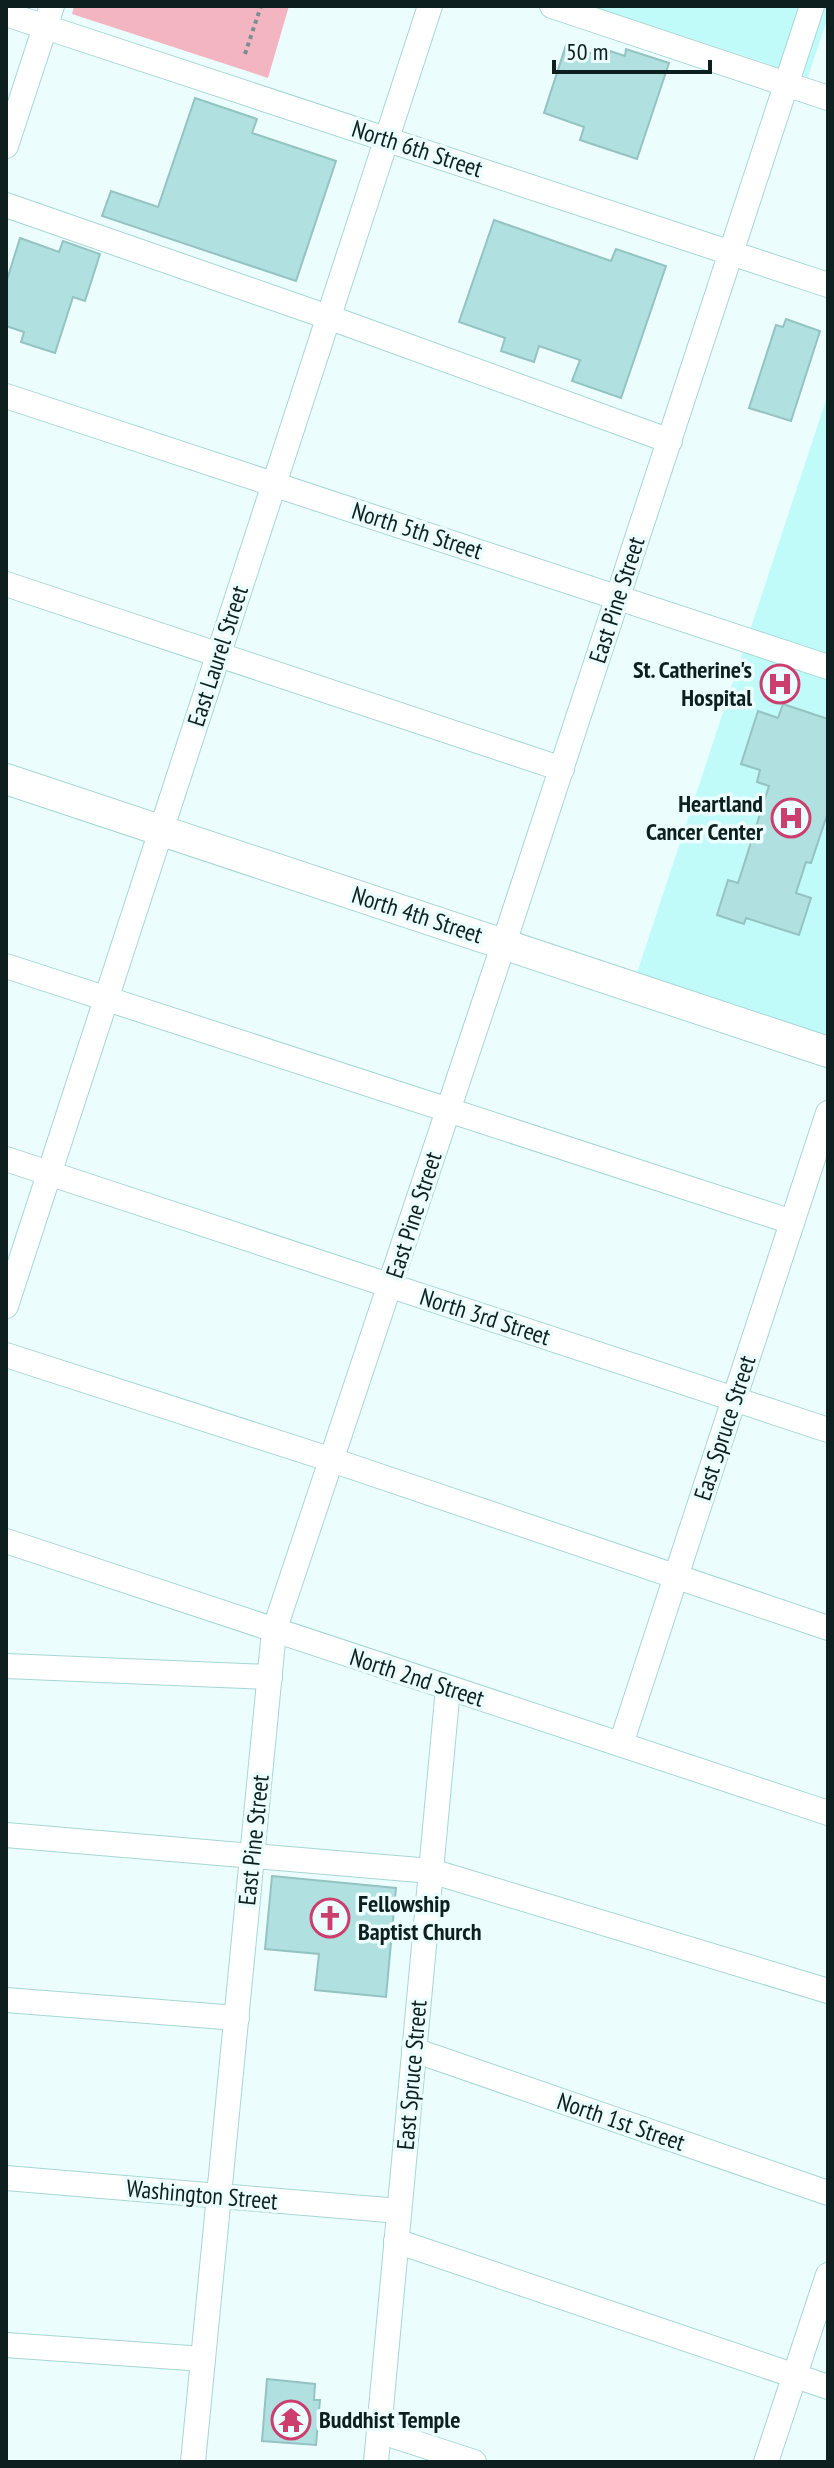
<svg xmlns="http://www.w3.org/2000/svg" width="834" height="2468" viewBox="0 0 834 2468" font-family="'PT Sans Narrow',sans-serif">
	<style>
		.built { fill: #c0fbf9 }
		.green { fill: #f3b5c2 }
		.building { fill: #b0e0df; stroke: #94c3c2; stroke-width: 2 }
		.lines { fill: none; stroke-linecap: round; stroke-linejoin: round }
		.minor-casing { stroke: #a7d6d5; stroke-width: 26 }
		.major-casing { stroke: #a7d6d5; stroke-width: 32 }
		.path { stroke: #7c8f8e; stroke-width: 4; stroke-dasharray: 4 4; stroke-linecap: butt }
		.minor { stroke: #fff; stroke-width: 24 }
		.major { stroke: #fff; stroke-width: 30 }
		.labels { text-anchor: middle; stroke-width: 7; stroke-linejoin: round; paint-order: stroke }
		.street-label { font-size: 24px; fill: #0d201f; stroke: #ebfefd }
		.poi-label { font-size: 24px; font-weight: bold; fill: #0d201f; stroke: #ebfefd; text-anchor: end }
	</style>
	<rect width="100%" height="100%" fill="#ebfefd"/>
	<g class="built">
		<polygon points="592,6 828,6 828,17 808,77"/>
		<polygon points="828,394 828,1037 637,973"/>
	</g>
	<polygon class="green" points="74,6 289,6 268,78 72,14"/>
	<g class="building">
		<polygon points="566,45 608,59 610,51 625,56 626,49 669,63 637,159 580,140 584,127 544,113"/>
		<polygon points="195,98 257,119 252,133 336,161 296,281 102,216 111,191 158,207"/>
		<polygon points="494,220 611,261 616,249 666,266 621,398 572,381 580,360 539,346 534,362 501,351 505,338 459,322"/>
		<polygon points="20,238 59,252 63,241 100,254 85,301 73,297 55,353 21,342 24,332 6,326 6,283"/>
		<polygon points="786,319 820,331 791,421 749,408 776,325 783,327"/>
		<polygon points="783,704 828,719 828,812 811,863 806,862 796,893 811,898 799,935 746,918 744,924 717,915 728,880 738,883 769,786 757,782 760,770 741,764 758,711 778,718"/>
		<polygon points="272,1876 396,1888 386,1997 315,1990 319,1954 265,1949"/>
		<polygon points="267,2379 315,2384 314,2400 320,2400 316,2445 262,2441"/>
	</g>
	<g class="lines">
		<g class="minor-casing">
			<g id="minor">
				<polyline points="552,6 828,98"/>
				<polyline points="6,14 828,285"/>
				<polyline points="6,146 52,6"/>
				<polyline points="6,205 328,317 670,441"/>
				<polyline points="6,396 828,667"/>
				<polyline points="6,584 562,769"/>
				<polyline points="6,966 792,1222"/>
				<polyline points="6,1159 828,1430"/>
				<polyline points="6,1306 430,6"/>
				<polyline points="6,1355 332,1460 828,1628"/>
				<polyline points="6,1541 828,1813"/>
				<polyline points="6,1666 270,1677"/>
				<polyline points="621,1744 828,1113"/>
				<polyline points="6,1835 431,1871 828,1991"/>
				<polyline points="6,2000 237,2018"/>
				<polyline points="414,2050 828,2193"/>
				<polyline points="6,2178 399,2211"/>
				<polyline points="396,2241 828,2387"/>
				<polyline points="6,2345 203,2359"/>
				<polyline points="379,2431 474,2462"/>
				<polyline points="193,2462 274,1631 504,943 812,6"/>
				<polyline points="376,2462 448,1688"/>
				<polyline points="766,2462 828,2275"/>
			</g>
		</g>
		<g class="major-casing">
			<polyline id="major" points="6,779 828,1052"/>
		</g>
		<polyline class="path" points="245,54 261,6"/>
		<use href="#minor" class="minor"/>
		<use href="#major" class="major"/>
	</g>
	<defs>
		<g id="hospital-ring" transform="scale(2)"><circle r="9.5" fill="#ebfefd" stroke="#cb3e6d" stroke-width="1.5"/><path d="M-5-5h3v3.5h4V-5h3V5h-3V1.5h-4V5h-3Z" fill="#cb3e6d"/></g>
		<g id="church-ring" transform="scale(2)"><circle r="9.5" fill="#ebfefd" stroke="#cb3e6d" stroke-width="1.5"/><path d="M-1.2-6h2.4v3.5h3.3v2.4h-3.3V6h-2.4V-.1h-3.3v-2.4h3.3Z" fill="#cb3e6d"/></g>
		<g id="temple-ring" transform="scale(2)"><circle r="9.5" fill="#ebfefd" stroke="#cb3e6d" stroke-width="1.5"/><path d="M0-6L5-2H3V0L6.5 2.5H4V6H1.5V3h-3V6H-4V2.5H-6.5L-3 0V-2H-5Z" fill="#cb3e6d"/></g>
	</defs>
	<g fill-rule="evenodd">
		<use href="#hospital-ring" x="780" y="684"/>
		<use href="#hospital-ring" x="791" y="818"/>
		<use href="#church-ring" x="330" y="1918"/>
		<use href="#temple-ring" x="291" y="2420"/>
	</g>
	<g class="labels">
		<g class="street-label">
			<text transform="translate(417 149) rotate(18)" y="8">North 6th Street</text>
			<text transform="translate(417 531) rotate(18)" y="8">North 5th Street</text>
			<text transform="translate(617 600) rotate(-72)" y="8">East Pine Street</text>
			<text transform="translate(218 656) rotate(-72)" y="8">East Laurel Street</text>
			<text transform="translate(417 915) rotate(18)" y="8">North 4th Street</text>
			<text transform="translate(414 1215) rotate(-72)" y="8">East Pine Street</text>
			<text transform="translate(485 1317) rotate(18)" y="8">North 3rd Street</text>
			<text transform="translate(725 1428) rotate(-72)" y="8">East Spruce Street</text>
			<text transform="translate(417 1678) rotate(18)" y="8">North 2nd Street</text>
			<text transform="translate(254 1840) rotate(-84)" y="8">East Pine Street</text>
			<text transform="translate(412 2075) rotate(-85)" y="8">East Spruce Street</text>
			<text transform="translate(621 2122) rotate(19)" y="8">North 1st Street</text>
			<text transform="translate(202 2195) rotate(5)" y="8">Washington Street</text>
		</g>
		<g class="poi-label">
			<text x="752" y="678">St. Catherine's<tspan x="752" dy="28">Hospital</tspan></text>
			<text x="763" y="812">Heartland<tspan x="763" dy="28">Cancer Center</tspan></text>
			<text x="358" y="1912" text-anchor="start">Fellowship<tspan x="358" dy="28">Baptist Church</tspan></text>
			<text x="319" y="2428" text-anchor="start">Buddhist Temple</text>
		</g>
	</g>
	<rect width="834" height="2468" fill="none" stroke="#0d201f" stroke-width="16"/>
	<path d="M554 60v12h156v-12" fill="none" stroke="#0d201f" stroke-width="4"/>
	<text x="566" y="60" font-size="24" fill="#0d201f" stroke="#ebfefd" stroke-width="6" paint-order="stroke">50 m</text>
</svg>
